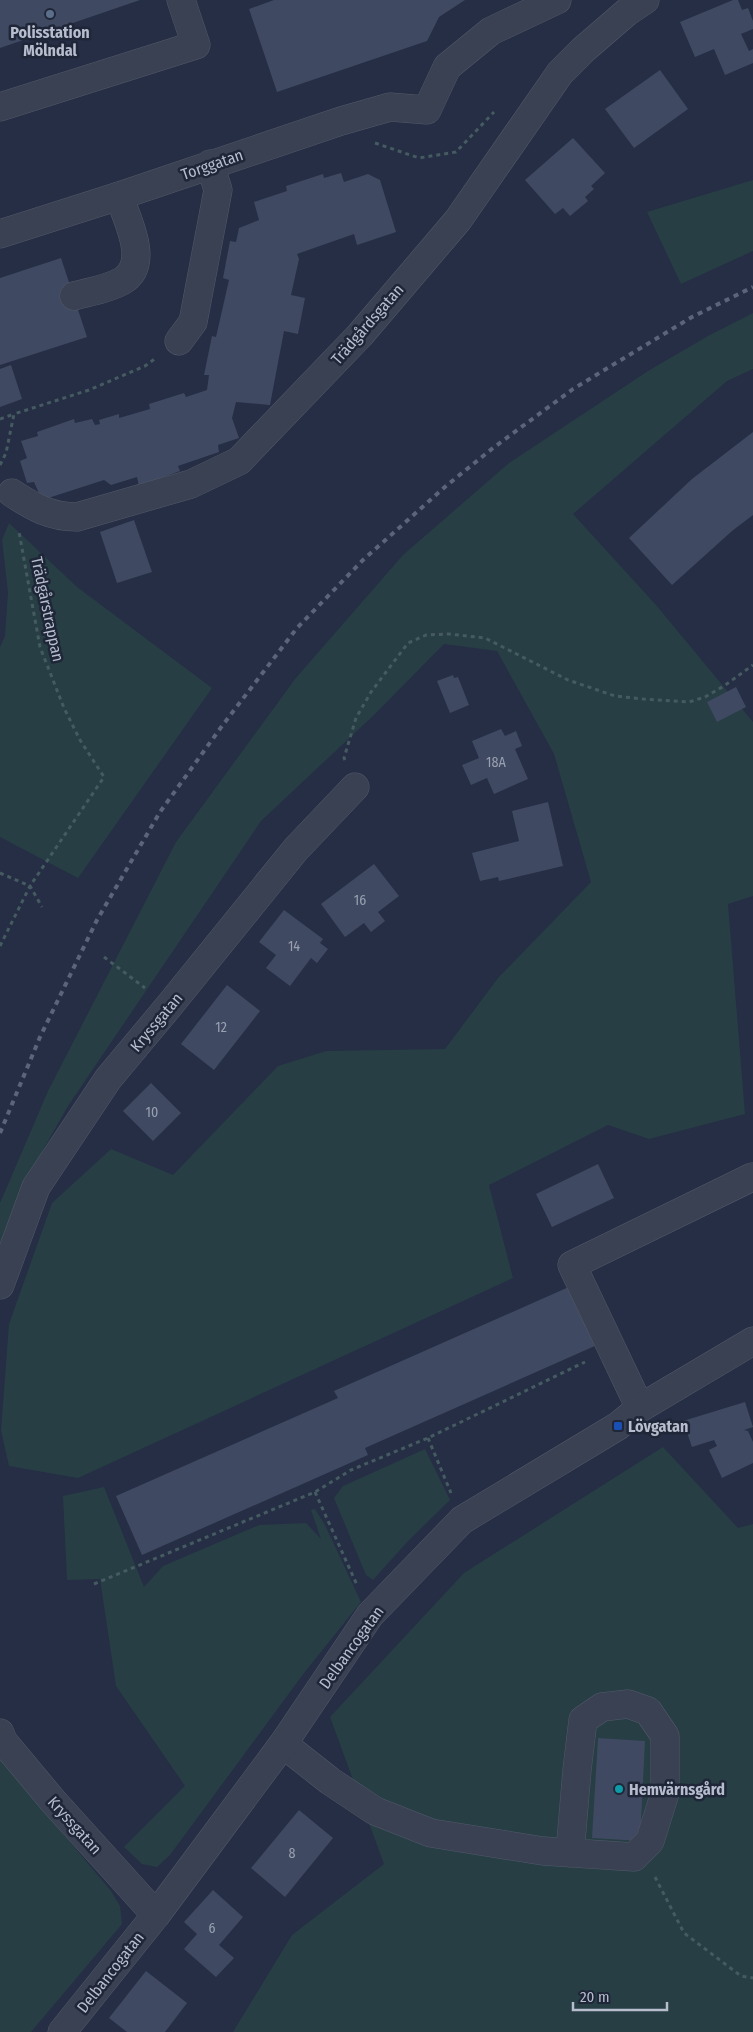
<svg xmlns="http://www.w3.org/2000/svg" width="753" height="2032" viewBox="0 0 753 2032" font-family="'Fira Sans Condensed',sans-serif">
	<style>
		.green { fill: #273e45 }
		.building { fill: #3f4961 }
		.lines { fill: none; stroke-linecap: round; stroke-linejoin: round }
		.minor-casing { stroke: #52596a; stroke-width: 29 }
		.path { stroke: #455b61; stroke-width: 3; stroke-dasharray: 4 4; stroke-linecap: butt }
		.minor { stroke: #394153; stroke-width: 28 }
		.rail { stroke: #5b647a; stroke-width: 4; stroke-dasharray: 5 5; stroke-linecap: butt }
		.service-dot { fill: #5c6f8a; stroke: #1e2638; stroke-width: 2 }
		.transit-dot { fill: #1a4fb4; stroke: #1e2638; stroke-width: 2 }
		.culture-dot { fill: #0f9aa8; stroke: #1e2638; stroke-width: 2 }
		.labels { text-anchor: middle; stroke-width: 5; stroke-linejoin: round; paint-order: stroke }
		.number-label { font-size: 14px; fill: #99a0b2 }
		.poi-label { font-size: 16px; font-weight: bold; fill: #b7bdcd; stroke: #1e2638; text-anchor: start }
		.street-label { font-size: 16px; fill: #b7bdcd; stroke: #1e2638 }
	</style>
	<rect width="100%" height="100%" fill="#252e44"/>
	<g class="green">
		<polygon points="753,180 753,251 681,284 647,212"/>
		<polygon points="753,313 753,369 727,381 573,514 656,605 753,722 753,896 728,904 745,1114 649,1139 608,1125 489,1185 513,1278 78,1478 9,1466 1,1431 9,1324 52,1203 111,1149 173,1175 278,1066 326,1051 445,1049 498,978 591,882 554,754 497,651 444,644 374,715 261,821 68,1106 43,1150 0,1254 0,1203 48,1091 176,842 295,679 403,555 509,463 648,371 708,336"/>
		<polygon points="9,523 77,587 212,688 78,878 0,837 0,647 5,636 8,592 2,540"/>
		<polygon points="663,1447 738,1528 753,1524 753,2032 233,2032 292,1935 384,1864 330,1717 464,1573"/>
		<polygon points="425,1449 450,1500 408,1541 373,1580 366,1575 334,1498 343,1486"/>
		<polygon points="104,1487 144,1587 163,1566 259,1525 306,1523 321,1539 311,1510 315,1509 325,1525 361,1602 304,1673 170,1855 157,1867 142,1864 124,1847 185,1786 116,1686 100,1579 67,1580 63,1496"/>
		<polygon points="0,1758 111,1891 120,1906 122,1924 31,2032 0,2032"/>
	</g>
	<g class="building">
		<polygon points="0,0 140,0 0,48"/>
		<polygon points="274,0 465,0 439,17 427,41 277,92 249,9"/>
		<polygon points="733,0 738,0 742,10 748,8 753,21 753,29 741,34 749,51 753,49 753,63 725,75 714,49 695,57 680,22"/>
		<polygon points="660,70 688,109 634,148 605,109"/>
		<polygon points="573,138 605,173 591,186 594,189 585,197 588,201 570,216 563,208 555,214 525,180"/>
		<polygon points="341,173 344,182 368,174 380,180 396,232 357,245 354,234 297,254 299,259 291,295 305,298 298,334 284,331 270,405 236,402 232,418 239,438 218,445 219,452 178,466 180,471 158,479 159,485 140,491 137,477 111,485 104,480 42,500 34,482 27,483 20,461 27,458 21,441 38,436 37,432 74,419 75,423 92,419 95,425 100,424 99,420 119,414 119,418 150,409 149,404 184,393 186,397 207,390 209,375 204,375 212,336 216,337 229,280 223,278 230,241 236,242 239,228 259,220 254,202 287,191 286,186 323,174 324,178"/>
		<polygon points="61,258 87,337 0,365 0,278"/>
		<polygon points="11,365 22,399 0,407 0,369"/>
		<polygon points="753,432 753,515 732,531 672,585 629,538 692,479"/>
		<polygon points="134,520 152,572 117,583 100,532"/>
		<polygon points="453,675 454,678 458,677 469,705 450,713 437,681"/>
		<polygon points="736,687 746,707 717,722 707,702"/>
		<polygon points="501,729 505,736 516,731 522,746 515,749 528,779 494,794 487,778 471,785 462,765 479,758 472,741"/>
		<polygon points="548,802 563,866 499,881 498,877 480,881 472,853 519,841 512,811"/>
		<polygon points="374,864 399,896 378,912 385,921 371,932 364,923 345,937 321,904"/>
		<polygon points="284,910 323,939 320,943 328,949 317,963 311,958 290,986 266,968 276,955 259,942"/>
		<polygon points="227,985 260,1011 214,1070 181,1044"/>
		<polygon points="151,1083 181,1113 153,1141 123,1111"/>
		<polygon points="598,1164 614,1198 552,1227 536,1194"/>
		<polygon points="571,1286 597,1345 365,1448 368,1455 142,1555 116,1496 338,1398 334,1391"/>
		<polygon points="745,1402 753,1427 744,1430 748,1431 753,1442 753,1463 722,1478 709,1450 717,1446 714,1440 692,1447 683,1421"/>
		<polygon points="598,1738 645,1741 640,1841 592,1838"/>
		<polygon points="299,1810 333,1838 285,1897 251,1868"/>
		<polygon points="213,1890 243,1917 219,1945 234,1958 216,1977 184,1949 197,1934 184,1922"/>
		<polygon points="146,1971 187,2003 165,2032 127,2032 109,2018"/>
	</g>
	<g class="lines">
		<g class="minor-casing">
			<g id="minor">
				<polyline points="0,107 196,45 181,0"/>
				<polyline points="0,234 119,196 341,121 390,107 427,110 447,67 491,31 557,0"/>
				<path d="M74,296C89,292 108,289 122,281C151,264 127,220 119,196"/>
				<polyline points="179,341 193,322 218,190 210,164"/>
				<path d="M12,493C33,507 51,517 77,517L191,484L239,461L360,335L458,220L560,73L583,50L627,12L645,0"/>
				<polyline points="0,1285 36,1187 108,1079 169,1006 296,849 355,787"/>
				<polyline points="640,1408 572,1265 752,1177"/>
				<polyline points="0,1733 3,1741 53,1801 156,1915"/>
				<polyline points="283,1744 330,1781 375,1811 431,1833 543,1851 634,1857 650,1841 665,1793 665,1736 648,1711 628,1704 602,1707 583,1720 577,1770 570,1853"/>
				<polyline points="62,2032 156,1915 283,1744 370,1615 462,1520 618,1426 640,1408 753,1341"/>
			</g>
		</g>
		<g class="path">
			<polyline points="375,143 419,158 456,152 494,112"/>
			<polyline points="0,419 14,414"/>
			<polyline points="0,465 6,453 14,414 89,390 145,366 156,358"/>
			<polyline points="345,760 344,758 356,718 371,692 408,643 426,635 449,634 485,638 568,680 615,696 643,699 689,702 705,697 724,686 753,665"/>
			<polyline points="0,873 30,886 42,907"/>
			<polyline points="0,946 30,886 104,777 80,740 64,708 40,647 19,532"/>
			<polyline points="104,957 145,988"/>
			<polyline points="428,1438 451,1493"/>
			<polyline points="315,1492 357,1585"/>
			<polyline points="94,1584 315,1492 351,1470 428,1438 585,1362"/>
			<polyline points="655,1877 684,1933 741,1976 753,1978"/>
		</g>
		<use href="#minor" class="minor"/>
		<polyline class="rail" points="0,1133 40,1037 97,920 160,812 222,726 297,628 363,560 446,486 493,448 573,389 692,317 753,287"/>
	</g>
	<circle class="service-dot" cx="50" cy="14" r="5"/>
	<rect class="transit-dot" x="613" y="1421" width="10" height="10" rx="2.5"/>
	<circle class="culture-dot" cx="619" cy="1789" r="5"/>
	<g class="labels">
		<g class="number-label">
			<text x="496" y="767">18A</text>
			<text x="360" y="905">16</text>
			<text x="294" y="951">14</text>
			<text x="221" y="1032">12</text>
			<text x="152" y="1117">10</text>
			<text x="292" y="1858">8</text>
			<text x="212" y="1933">6</text>
		</g>
		<g class="poi-label">
			<text x="50" y="38" text-anchor="middle">Polisstation<tspan x="50" dy="18">Mölndal</tspan></text>
			<text x="628" y="1432">Lövgatan</text>
			<text x="629" y="1795">Hemvärnsgård</text>
		</g>
		<g class="street-label">
			<text transform="translate(212 164) rotate(-19)" y="6">Torggatan</text>
			<text transform="translate(367 324) rotate(-49)" y="6">Trädgårdsgatan</text>
			<text transform="translate(48 609) rotate(78)" y="6">Trädgårstrappan</text>
			<text transform="translate(156 1022) rotate(-50)" y="6">Kryssgatan</text>
			<text transform="translate(351 1647) rotate(-54)" y="6">Delbancogatan</text>
			<text transform="translate(75 1825) rotate(48)" y="6">Kryssgatan</text>
			<text transform="translate(110 1972) rotate(-52)" y="6">Delbancogatan</text>
		</g>
	</g>
	<path d="M573 2002v8h94v-8" fill="none" stroke="#b7bdcd" stroke-width="2.5"/>
	<text x="580" y="2002" font-size="15" fill="#b7bdcd" stroke="#1e2638" stroke-width="4" paint-order="stroke">20 m</text>
</svg>
